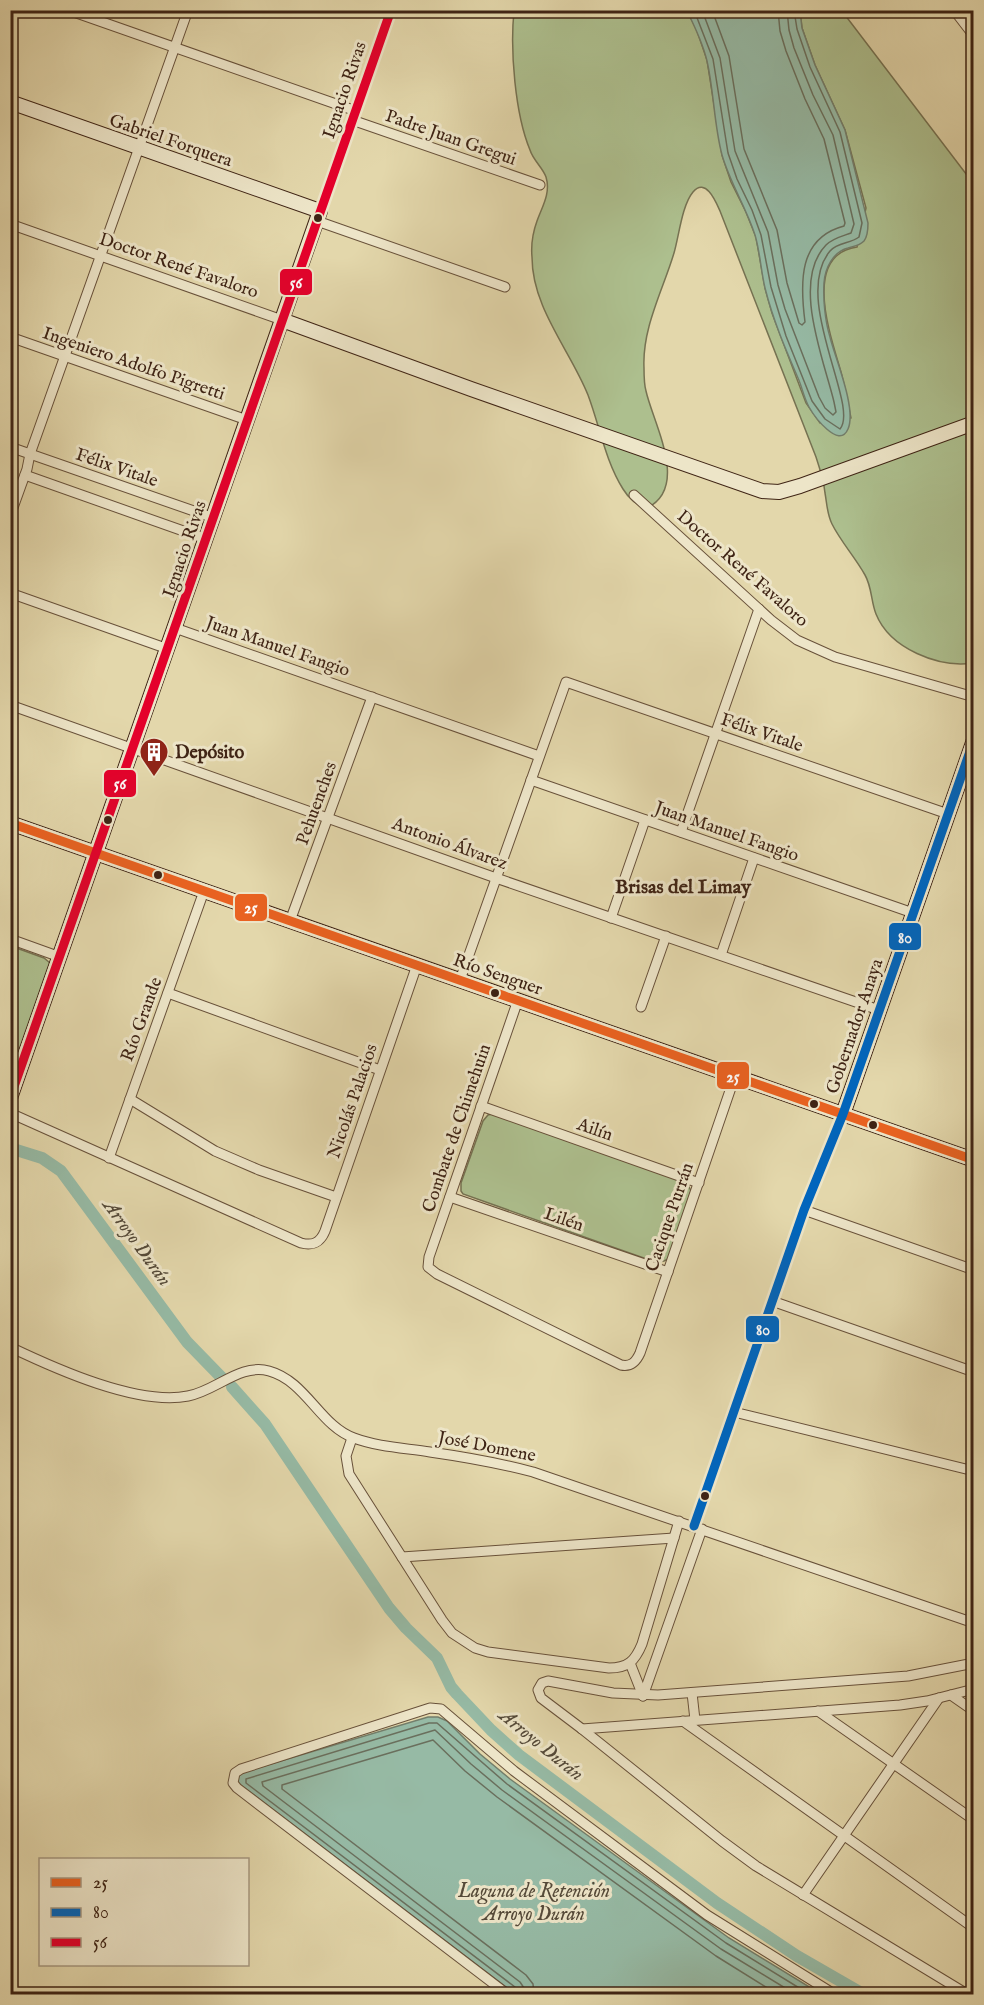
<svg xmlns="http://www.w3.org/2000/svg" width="984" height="2005" viewBox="0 0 984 2005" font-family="'IM FELL English',serif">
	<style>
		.green { fill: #adbf8e; stroke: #767252; stroke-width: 1.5 }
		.water { fill: #96baa5; stroke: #737e6b; stroke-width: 1.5 }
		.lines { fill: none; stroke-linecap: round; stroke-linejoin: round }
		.shore { stroke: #6a6f5d; stroke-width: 1.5 }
		.canal { stroke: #96baa5; stroke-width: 12 }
		.street-casing { stroke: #68513a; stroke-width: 11 }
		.secondary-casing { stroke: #3f2415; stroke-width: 16 }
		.street { stroke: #ede5c8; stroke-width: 9 }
		.secondary { stroke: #ede5c8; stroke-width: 14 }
		.bus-1-casing { stroke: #ede5c8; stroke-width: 14 }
		.bus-2-casing { stroke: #ede5c8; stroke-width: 14 }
		.bus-3-casing { stroke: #ede5c8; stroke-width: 14 }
		.bus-1 { stroke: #e96221; stroke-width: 9 }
		.bus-2 { stroke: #0065bd; stroke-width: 9 }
		.bus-3 { stroke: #e4002b; stroke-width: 9 }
		.bus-dot { fill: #3f2415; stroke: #ede5c8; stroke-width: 2 }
		.labels { text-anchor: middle; stroke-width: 6; stroke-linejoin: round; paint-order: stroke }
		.street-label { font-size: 18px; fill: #3f2415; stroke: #ede5c8 }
		.poi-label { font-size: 18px; font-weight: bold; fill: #3f2415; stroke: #ede5c8; text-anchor: start }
		.neighbourhood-label { font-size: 20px; font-weight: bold; fill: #3f2415; stroke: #ede5c8 }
		.water-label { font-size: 20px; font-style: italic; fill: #554a39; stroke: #ede5c8 }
		.line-badge { stroke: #ede5c8; stroke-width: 2 }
		.badge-label { font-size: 16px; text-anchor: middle; font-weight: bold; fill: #fff }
	</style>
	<rect width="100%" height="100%" fill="#e3d7ab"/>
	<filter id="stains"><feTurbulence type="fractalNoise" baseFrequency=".00333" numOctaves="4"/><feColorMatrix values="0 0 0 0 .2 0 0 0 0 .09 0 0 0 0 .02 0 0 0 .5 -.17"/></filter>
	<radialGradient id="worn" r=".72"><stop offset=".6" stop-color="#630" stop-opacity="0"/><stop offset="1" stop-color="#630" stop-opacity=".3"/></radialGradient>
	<g class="green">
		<path d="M514,11H687L696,28L707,60L722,155L731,182L746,212L756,237L765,288L772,313L806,403L820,423L851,418C848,403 845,387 841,372C831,337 801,255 857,247L866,208L845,130L815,65L802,28L800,11H842L973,183V663C939,668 890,649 876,614C871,602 872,587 865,575C855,557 841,542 832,524C827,514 827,504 825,493C824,481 820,469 816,457L720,211C716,202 706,177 693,192C682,205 679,236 674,253C663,290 642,328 644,368C644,375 644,384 646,391C653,423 690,487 647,508C636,505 629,499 623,489C605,460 600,427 588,395C570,350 532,308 532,257C531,246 533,232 537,221C542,207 551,193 546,177C543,168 533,160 530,150C515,114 510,50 514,11Z"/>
		<polygon points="11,946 44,958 50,963 50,966 18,1060 11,1057"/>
		<polygon points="492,1114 687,1183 691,1191 668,1259 664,1261 655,1262 463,1194 461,1191 461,1183 483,1121 488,1115"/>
	</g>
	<g class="water">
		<path d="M687,11H800L802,28L815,65L845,130L868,223C868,229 868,236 864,241C859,246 854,246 848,248C833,252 825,268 824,283C823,299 825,321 830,337C835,358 857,409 848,429C839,450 814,416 809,407C804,398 802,387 798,378C785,348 773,320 765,288C761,271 760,252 755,235C746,207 730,183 722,155C714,125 714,92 707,61C703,44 695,27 687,11Z"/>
		<polygon points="428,1717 438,1717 447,1721 480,1754 510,1779 729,1938 821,1994 515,1994 237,1782 239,1775 244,1772"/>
	</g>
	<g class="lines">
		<g class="shore">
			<path d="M694,10L713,59L728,153L737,179L752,210L761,235L771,287L786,336L812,401L825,419L840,429C860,406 791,298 830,251C838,242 850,244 859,237L862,223L840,132L810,67L797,29L794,10"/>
			<path d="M702,10L720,58L735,151L768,232L778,285L785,309L819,397L825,408L833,415L836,412L834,402C824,360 791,281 826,245C833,238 843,236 851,233L854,224L833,135L813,95L794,48L789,30L787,10"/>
			<path d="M712,10L729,56L744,149L777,230L787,283L799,323L802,325L805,322C800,283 798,238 844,226L845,223L824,139L805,99L786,51L780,31L778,10"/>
			<polyline points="518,1994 515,1987 246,1783 246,1779 429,1723 437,1723 507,1784 726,1943 809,1994"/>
			<polyline points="525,1994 524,1988 520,1982 263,1786 262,1782 435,1730 471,1764 502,1790 721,1949 795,1994"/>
			<polyline points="534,1994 533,1984 526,1975 282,1789 282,1785 433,1740 465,1771 497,1797 716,1956 777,1994"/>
		</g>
		<g class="canal">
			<polyline points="10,1148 42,1158 61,1171 187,1342 222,1378"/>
			<polyline points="232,1387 265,1424 389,1608 406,1628 437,1658 451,1687 457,1694 491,1730 519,1755 717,1903 797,1956 863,1994"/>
		</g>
		<g class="street-casing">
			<g id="street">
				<polyline points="68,10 356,111"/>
				<polyline points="954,10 974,36"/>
				<polyline points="352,120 540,185"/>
				<polyline points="320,211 391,10"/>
				<polyline points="317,221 505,287"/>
				<polyline points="10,224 282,320"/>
				<polyline points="10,337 247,420"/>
				<polyline points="10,447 214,518"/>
				<polyline points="25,475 206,539"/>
				<polyline points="634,495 771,620 797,640 835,657 974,697"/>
				<polyline points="10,516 27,469 30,454 188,10"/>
				<polyline points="10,593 168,649"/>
				<polyline points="175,628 539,756"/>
				<polyline points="10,705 496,878 879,1010"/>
				<polyline points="531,780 913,913"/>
				<polyline points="681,832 759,609"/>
				<polyline points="611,918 645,820"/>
				<polyline points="290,921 372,697"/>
				<polyline points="10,939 60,957"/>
				<polyline points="721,955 754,858"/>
				<polyline points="460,980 566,682 948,814"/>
				<polyline points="168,993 380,1070"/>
				<path d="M518,1000L429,1257L428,1267L437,1274L621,1365C631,1367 636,1362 640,1353L735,1076"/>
				<polyline points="641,1007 666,936"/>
				<polyline points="130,1099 215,1151 259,1170 336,1197"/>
				<polyline points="481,1106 699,1183"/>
				<path d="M10,1113L301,1243C313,1246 320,1243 325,1231L417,965"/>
				<polyline points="109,1158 204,891"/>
				<polyline points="450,1197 668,1272"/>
				<polyline points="804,1210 974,1270"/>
				<polyline points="772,1301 974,1372"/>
				<path d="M10,1347C56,1369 138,1406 188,1396C216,1391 240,1363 269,1371C306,1381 320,1426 354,1438C378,1447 405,1448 430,1452C465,1457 499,1463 533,1472L974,1623"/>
				<polyline points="734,1412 974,1471"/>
				<path d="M352,1438L346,1456L349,1474L442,1620L452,1633L475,1648L488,1652L609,1668C628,1668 635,1661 642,1644L679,1521"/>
				<polyline points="694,1526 804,1210 843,1114"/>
				<polyline points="402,1557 674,1538"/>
				<polyline points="630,1663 643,1696"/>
				<polyline points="692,1693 695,1720"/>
				<polyline points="951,1695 974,1711"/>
				<polyline points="643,1696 702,1529"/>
				<polyline points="818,1711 974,1820"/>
				<polyline points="683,1721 974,1928"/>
				<polyline points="582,1729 900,1705 927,1701 974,1689"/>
				<polyline points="803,1895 939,1698"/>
				<polyline points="507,1994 237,1788 233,1783 235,1773 241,1769 430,1708 441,1709 514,1771 707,1915 834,1994"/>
				<polyline points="967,1994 756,1866 722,1841 582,1729 541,1698 538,1690 542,1683 548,1681 613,1693 658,1695 908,1676 974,1663"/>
			</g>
		</g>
		<g class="secondary-casing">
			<g id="secondary">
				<polyline points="10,102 320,211 10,1098"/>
				<polyline points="282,320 471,389 762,491 779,492 800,486 974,423"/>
				<polyline points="10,823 974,1160"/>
				<polyline points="843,1114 974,740"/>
			</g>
		</g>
		<use href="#street" class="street"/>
		<use href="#secondary" class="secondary"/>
		<g class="bus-1-casing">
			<polyline id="bus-1" points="10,823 974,1160"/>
		</g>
		<g class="bus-2-casing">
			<polyline id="bus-2" points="694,1526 804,1210 843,1114 974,740"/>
		</g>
		<g class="bus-3-casing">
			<polyline id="bus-3" points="10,1098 391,10"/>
		</g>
		<use href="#bus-1" class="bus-1"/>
		<use href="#bus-2" class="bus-2"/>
		<use href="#bus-3" class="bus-3"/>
	</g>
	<defs>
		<g id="building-pin" transform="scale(1.5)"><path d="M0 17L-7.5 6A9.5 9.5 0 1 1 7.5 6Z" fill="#8f2418" stroke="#ede5c8"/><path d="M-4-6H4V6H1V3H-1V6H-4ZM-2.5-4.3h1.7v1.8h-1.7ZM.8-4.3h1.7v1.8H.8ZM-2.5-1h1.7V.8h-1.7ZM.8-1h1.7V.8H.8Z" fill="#fff"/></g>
	</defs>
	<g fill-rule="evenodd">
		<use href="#building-pin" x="154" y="752"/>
	</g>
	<g class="bus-dot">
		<circle cx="318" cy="218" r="5"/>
		<circle cx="108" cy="820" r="5"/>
		<circle cx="158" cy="875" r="5"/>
		<circle cx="495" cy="993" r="5"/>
		<circle cx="814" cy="1104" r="5"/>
		<circle cx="873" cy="1125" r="5"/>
		<circle cx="705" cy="1496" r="5"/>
	</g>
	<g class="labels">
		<g class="street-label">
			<text transform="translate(344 90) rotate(-71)" y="6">Ignacio Rivas</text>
			<text transform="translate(451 137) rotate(19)" y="6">Padre Juan Gregui</text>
			<text transform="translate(171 140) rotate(19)" y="6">Gabriel Forquera</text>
			<text transform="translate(179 265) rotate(19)" y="6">Doctor René Favaloro</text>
			<text transform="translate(134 363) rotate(19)" y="6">Ingeniero Adolfo Pigretti</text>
			<text transform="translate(117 467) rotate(19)" y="6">Félix Vitale</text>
			<text transform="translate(184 549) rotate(-71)" y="6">Ignacio Rivas</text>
			<text transform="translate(743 568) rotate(41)" y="6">Doctor René Favaloro</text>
			<text transform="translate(278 646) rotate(19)" y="6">Juan Manuel Fangio</text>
			<text transform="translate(762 732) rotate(19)" y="6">Félix Vitale</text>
			<text transform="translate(316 803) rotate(-70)" y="6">Pehuenches</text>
			<text transform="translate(727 831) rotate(19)" y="6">Juan Manuel Fangio</text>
			<text transform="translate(450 843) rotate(20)" y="6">Antonio Álvarez</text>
			<text transform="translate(498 974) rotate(19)" y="6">Río Senguer</text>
			<text transform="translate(141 1019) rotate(-70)" y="6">Río Grande</text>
			<text transform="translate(854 1026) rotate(-71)" y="6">Gobernador Anaya</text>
			<text transform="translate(352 1101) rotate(-71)" y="6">Nicolás Palacios</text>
			<text transform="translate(456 1128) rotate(-71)" y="6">Combate de Chimehuin</text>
			<text transform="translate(595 1129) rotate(19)" y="6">Ailín</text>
			<text transform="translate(669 1217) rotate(-71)" y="6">Cacique Purrán</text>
			<text transform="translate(564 1219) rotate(19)" y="6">Lilén</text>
			<text transform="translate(487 1446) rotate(11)" y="6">José Domene</text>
		</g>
		<g class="poi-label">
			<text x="175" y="758">Depósito</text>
		</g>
		<g class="neighbourhood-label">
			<text x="683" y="893">Brisas del Limay</text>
		</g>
		<g class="water-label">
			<text transform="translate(138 1242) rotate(54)" y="7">Arroyo Durán</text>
			<text transform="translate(542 1744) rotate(39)" y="7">Arroyo Durán</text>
			<text x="534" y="1897">Laguna de Retención<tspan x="534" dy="23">Arroyo Durán</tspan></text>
		</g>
	</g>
	<g class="line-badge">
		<rect x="279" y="268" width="34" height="28" rx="6" fill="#e4002b"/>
		<rect x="103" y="769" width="34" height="29" rx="6" fill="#e4002b"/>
		<rect x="234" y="893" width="34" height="29" rx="6" fill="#e96221"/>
		<rect x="888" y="922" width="34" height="29" rx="6" fill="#0065bd"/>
		<rect x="716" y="1061" width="34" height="29" rx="6" fill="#e96221"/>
		<rect x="745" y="1315" width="35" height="28" rx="6" fill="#0065bd"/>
	</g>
	<g class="badge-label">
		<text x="296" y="288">56</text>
		<text x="120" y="789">56</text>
		<text x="251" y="913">25</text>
		<text x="905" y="943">80</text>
		<text x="733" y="1082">25</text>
		<text x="763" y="1335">80</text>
	</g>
	<rect width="984" height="2005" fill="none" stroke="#e3d7ab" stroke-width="36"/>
	<rect x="12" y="12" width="960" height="1981" fill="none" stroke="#3f2415" stroke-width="3"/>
	<rect x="18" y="18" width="948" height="1969" fill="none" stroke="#3f2415" stroke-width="1.5"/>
	<rect x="39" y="1858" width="210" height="108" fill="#ede5c8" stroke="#a79880" stroke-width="1.5"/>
	<rect x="51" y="1878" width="30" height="9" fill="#e96221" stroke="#a79880" stroke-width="1.5"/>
	<text x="93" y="1888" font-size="18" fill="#3f2415">25</text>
	<rect x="51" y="1908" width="30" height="9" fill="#0065bd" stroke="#a79880" stroke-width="1.5"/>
	<text x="93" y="1918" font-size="18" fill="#3f2415">80</text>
	<rect x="51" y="1938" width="30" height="9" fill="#e4002b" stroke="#a79880" stroke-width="1.5"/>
	<text x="93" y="1948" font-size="18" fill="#3f2415">56</text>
	<rect width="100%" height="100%" filter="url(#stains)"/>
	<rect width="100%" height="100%" fill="url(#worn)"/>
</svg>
